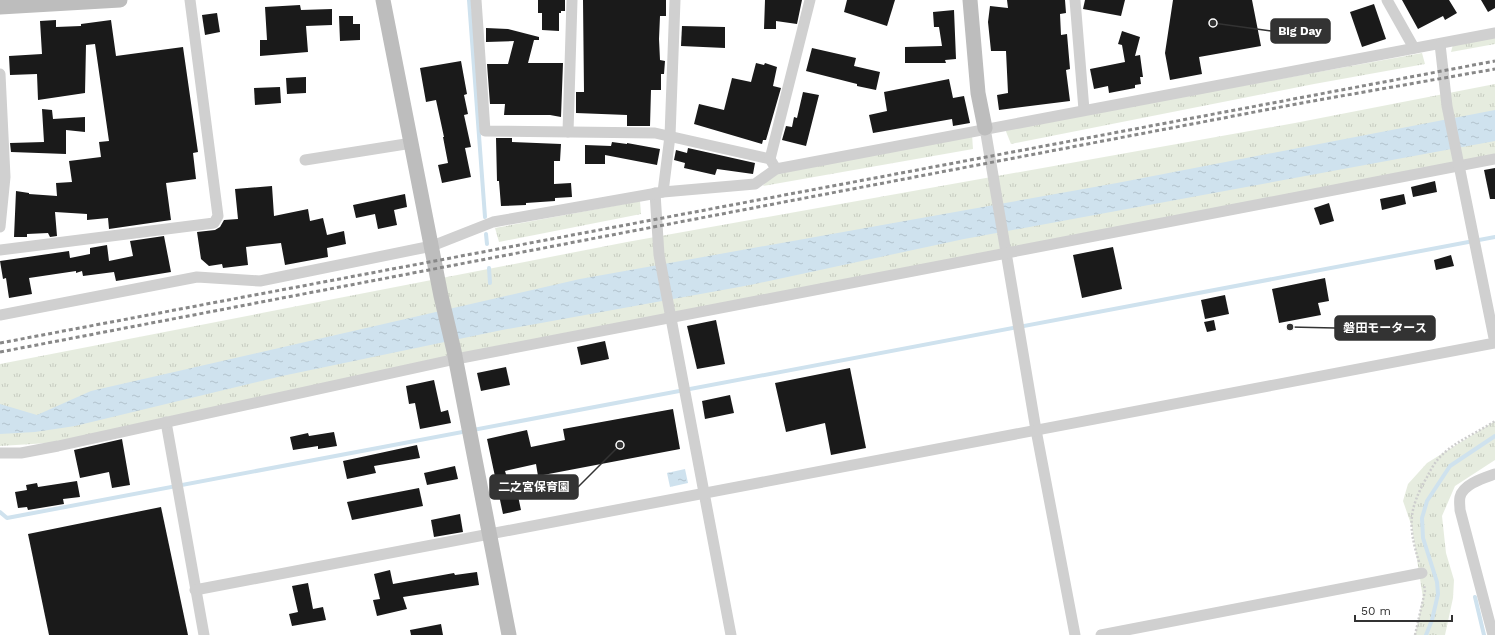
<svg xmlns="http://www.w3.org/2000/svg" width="1495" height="635" viewBox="0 0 1495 635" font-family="'Work Sans','Noto Sans JP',sans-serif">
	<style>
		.grass { fill: url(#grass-tufts) }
		.water { fill: url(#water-ripples) }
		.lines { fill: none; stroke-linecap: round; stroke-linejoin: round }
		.stream { stroke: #cfe2ee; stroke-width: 4 }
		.building { fill: #1a1a1a }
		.path { stroke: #cdcdcd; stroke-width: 2.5; stroke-dasharray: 2 2; stroke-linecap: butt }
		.street { stroke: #d0d0d0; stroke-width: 11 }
		.secondary { stroke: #bdbdbd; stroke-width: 15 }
		.rail { stroke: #888; stroke-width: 3; stroke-dasharray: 4 3; stroke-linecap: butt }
		.leader { fill: none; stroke: #333; stroke-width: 1.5 }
		.callout-dot { fill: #333; stroke: #fff; stroke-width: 1.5 }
		.callout { fill: #333; stroke: #333; stroke-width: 1.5 }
		.callout-label { font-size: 12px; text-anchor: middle; font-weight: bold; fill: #fff }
	</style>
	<defs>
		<pattern id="grass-tufts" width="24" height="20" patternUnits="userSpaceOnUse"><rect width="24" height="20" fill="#e6ecdf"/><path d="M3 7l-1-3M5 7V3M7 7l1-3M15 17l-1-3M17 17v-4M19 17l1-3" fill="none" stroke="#c6cbc0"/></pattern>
		<pattern id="water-ripples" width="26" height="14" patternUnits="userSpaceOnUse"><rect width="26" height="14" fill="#cfe2ee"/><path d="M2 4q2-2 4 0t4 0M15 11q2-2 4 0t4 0" fill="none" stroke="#b2c2cd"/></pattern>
	</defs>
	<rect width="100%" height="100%" fill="#fff"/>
	<g class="grass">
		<polygon points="1495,34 1495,44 1451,52 1454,41"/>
		<polygon points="1422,53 1425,64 1314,84 1011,144 1005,129"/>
		<polygon points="1495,84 1495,158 705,310 80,441 0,446 0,364 627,242 1295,123"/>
		<polygon points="972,135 973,149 763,186 776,169"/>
		<polygon points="640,201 641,214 499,242 495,228"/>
		<polygon points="1495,421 1495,460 1455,486 1442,516 1446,553 1454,580 1453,598 1445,635 1415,635 1423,598 1412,527 1403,501 1408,484 1427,463"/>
	</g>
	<g class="water">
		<polygon points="1495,110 1495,141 964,239 750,285 502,330 282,376 75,426 35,432 0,434 0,404 37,415 91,391 580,279 1117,183"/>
		<polygon points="685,469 688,483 670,487 667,473"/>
	</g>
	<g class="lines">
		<g class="stream">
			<polyline points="469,0 485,217"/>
			<polyline points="486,234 487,244"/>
			<polyline points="489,268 490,283"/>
			<polyline points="0,512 7,518 1495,237"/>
			<polyline points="1475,597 1484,635"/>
			<polyline points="1426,635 1432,620 1438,594 1437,582 1423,538 1422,518 1427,501 1450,466 1495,436"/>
		</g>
	</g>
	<g class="building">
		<polygon points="538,0 565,0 565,11 561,11 561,13 559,13 559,31 542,30 542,13 538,13"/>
		<polygon points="583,0 666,0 666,16 660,16 659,39 660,60 665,61 664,74 661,74 661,90 651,90 650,126 627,126 627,115 576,113 576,92 584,92"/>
		<polygon points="765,0 802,0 797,24 776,21 776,29 764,29"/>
		<polygon points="847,0 895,0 887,26 844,12"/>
		<polygon points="1007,0 1065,0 1066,13 1060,14 1061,35 1067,34 1070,69 1066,70 1070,101 999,110 997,95 1008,93 1006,51 991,51 988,22 990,6 1008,8"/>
		<polygon points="1085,0 1125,0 1121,16 1083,9"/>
		<polygon points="1173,0 1252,0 1261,46 1199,57 1202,74 1170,80 1165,53"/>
		<polygon points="1402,0 1449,0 1457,13 1445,20 1443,16 1418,29"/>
		<polygon points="1481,0 1495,0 1495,8 1488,12"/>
		<polygon points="1374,4 1386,39 1362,47 1350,12"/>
		<polygon points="300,5 301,10 332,9 332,25 306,26 308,52 260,56 260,40 267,40 265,7"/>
		<polygon points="954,10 956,59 945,60 946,63 905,63 905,47 942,46 939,27 934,27 933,12"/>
		<polygon points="217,13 220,32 205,35 202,15"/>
		<polygon points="339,16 353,16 353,24 360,24 360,40 340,41"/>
		<polygon points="56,20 56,27 81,26 81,24 111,20 116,56 183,47 198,152 193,153 196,179 166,183 171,220 109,229 108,218 87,220 87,214 55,212 57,236 50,237 48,233 27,234 27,237 14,237 16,191 29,193 29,194 57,196 56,183 72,182 69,161 101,157 99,142 109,141 95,44 86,45 85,93 38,100 37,74 10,75 9,56 42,54 40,21"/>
		<polygon points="682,26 725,27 725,48 681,46"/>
		<polygon points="486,28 508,29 539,37 539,40 534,40 528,63 563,63 561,117 550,115 504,115 505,104 490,104 487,64 508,64 514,41 486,42"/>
		<polygon points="1122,31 1140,37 1135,56 1140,55 1143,77 1140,77 1141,84 1135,85 1135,88 1109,93 1108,86 1094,89 1090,69 1125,62 1122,45 1118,44"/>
		<polygon points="812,48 856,58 854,66 880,72 876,90 857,86 857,84 806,71"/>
		<polygon points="461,61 467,94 464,95 468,114 464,115 471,147 465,148 471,177 442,183 438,165 448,163 443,137 444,137 436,100 426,102 420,68"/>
		<polygon points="756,63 764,65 765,63 777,67 773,86 781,88 766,140 763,140 762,144 694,124 699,104 724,110 732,78 751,82"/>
		<polygon points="306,77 306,93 287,94 286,78"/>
		<polygon points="949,79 953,98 964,96 970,123 953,126 952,119 873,133 869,115 887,111 884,92"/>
		<polygon points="280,87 281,103 255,105 254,88"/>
		<polygon points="803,92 819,95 806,146 782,140 786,126 792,127 794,117 797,118"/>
		<polygon points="42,109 52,110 53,119 85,117 85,132 66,130 66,154 11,152 10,143 44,142"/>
		<polygon points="496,138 512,138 512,142 561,144 560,161 554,161 554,184 571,183 572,197 555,198 555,201 526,203 526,205 501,206 499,181 497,181"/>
		<polygon points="612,142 627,144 627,143 660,149 657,165 605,155 605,164 585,164 585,145 611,146"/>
		<polygon points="688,148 755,163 753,174 717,169 715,175 684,168 685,163 674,160 676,150 687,153"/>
		<polygon points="1495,168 1495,199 1490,199 1484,170"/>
		<polygon points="1435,181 1437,192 1413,197 1411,187"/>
		<polygon points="272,186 274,216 308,209 310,221 323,218 327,235 344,231 346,244 327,248 328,257 285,265 281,243 246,247 248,265 223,268 222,264 209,266 201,259 197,232 215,230 220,227 224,220 238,219 235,189"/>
		<polygon points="405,194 407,207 394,210 397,225 378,229 375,214 356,218 353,205"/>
		<polygon points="1404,194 1406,204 1382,210 1380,199"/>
		<polygon points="1329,203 1334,221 1320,225 1314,208"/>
		<polygon points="164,236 171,272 116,281 114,272 83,276 82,271 76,273 76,271 29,278 32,294 9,298 6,278 3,279 0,261 69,251 70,258 90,254 90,248 107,245 109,261 133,256 130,241"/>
		<polygon points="1113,247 1122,289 1082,298 1073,255"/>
		<polygon points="1451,255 1454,266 1436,270 1434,260"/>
		<polygon points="1325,278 1329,301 1318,303 1321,315 1279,323 1272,289"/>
		<polygon points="1225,295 1229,314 1205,319 1201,300"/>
		<polygon points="716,320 725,364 697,369 687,326"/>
		<polygon points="1214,320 1216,330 1207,332 1204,322"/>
		<polygon points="605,341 609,359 581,365 577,347"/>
		<polygon points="506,367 510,385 481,391 477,373"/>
		<polygon points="850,368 866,448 831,455 825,423 786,432 775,383"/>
		<polygon points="434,380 441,412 448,410 451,423 420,429 415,403 409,404 406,386"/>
		<polygon points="730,395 734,413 705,419 702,401"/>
		<polygon points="673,409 680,449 538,476 536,464 505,471 513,497 518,496 521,510 503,514 487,439 527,430 531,447 565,440 563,429"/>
		<polygon points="334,432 337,446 318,449 318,446 293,450 290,437 308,433 309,436"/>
		<polygon points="122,439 130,485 112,488 109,472 80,478 74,450"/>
		<polygon points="417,445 420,458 374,466 376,473 347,479 343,461"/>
		<polygon points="455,466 458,479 427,485 424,473"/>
		<polygon points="77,481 80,497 63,499 64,504 28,510 27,507 18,508 15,492 27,490 26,485 37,483 38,487"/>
		<polygon points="419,488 423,506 352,520 347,502"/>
		<polygon points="161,507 188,635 49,635 28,534"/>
		<polygon points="460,514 463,532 434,537 431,520"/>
		<polygon points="390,570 393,584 454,573 455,575 477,572 479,585 403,597 407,609 377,616 373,600 380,599 374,574"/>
		<polygon points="308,583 313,609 323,607 326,620 292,626 289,614 298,612 292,586"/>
		<polygon points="441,624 443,635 411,635 410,630"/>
	</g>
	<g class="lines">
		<g class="path">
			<path d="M1419,562C1408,526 1408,510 1427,477C1431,469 1436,460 1443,454C1455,442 1480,431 1495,421"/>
			<polyline points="1415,635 1425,591 1424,585"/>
		</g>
		<g class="street">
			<polyline points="476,0 485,131 655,133 770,159 776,169"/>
			<polyline points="1075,0 1084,110"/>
			<polyline points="1387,0 1414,48"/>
			<polyline points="0,74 5,177 0,227"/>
			<polyline points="985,128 1036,430 1075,635"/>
			<polyline points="568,132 572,0"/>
			<polyline points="770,159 810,0"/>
			<polyline points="305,160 412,143"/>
			<polyline points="663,192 670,136 675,0"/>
			<polyline points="655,193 659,255 731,635"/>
			<polyline points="0,250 214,223 218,216 190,0"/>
			<polyline points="0,315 197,277 260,281 432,246 493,222 663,192 755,184 776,169 1495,33"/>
			<polyline points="166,422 204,635"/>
			<polyline points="0,453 21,453 58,446 456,359 1495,159"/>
			<polyline points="195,590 1495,343 1447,106 1440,44"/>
			<polyline points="1101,635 1422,573"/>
			<path d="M1493,635L1460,510C1460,506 1459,501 1460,497C1463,484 1484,478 1495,474"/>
		</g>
		<g class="secondary">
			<polyline points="383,0 441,296 454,351 509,635"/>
			<polyline points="970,0 978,93 985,128"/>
			<polyline points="0,7 120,0"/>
		</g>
		<g class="rail">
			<polyline points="0,343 1495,61"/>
			<polyline points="0,352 1307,102 1495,69"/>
		</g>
	</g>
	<path class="leader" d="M1213 23L1271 31M1290 327L1335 328M620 445L578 487"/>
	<g class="callout-dot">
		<circle cx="1213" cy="23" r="4"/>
		<circle cx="1290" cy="327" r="4"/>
		<circle cx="620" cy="445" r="4"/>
	</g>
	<g class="callout">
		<rect x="1271" y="19" width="59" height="24" rx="4"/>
		<rect x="1335" y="316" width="100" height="24" rx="4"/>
		<rect x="490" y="475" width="88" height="24" rx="4"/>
	</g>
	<g class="callout-label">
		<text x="1300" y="35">Big Day</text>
		<text x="1385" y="332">磐田モータース</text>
		<text x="534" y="491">二之宮保育園</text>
	</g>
	<path d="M1355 615v6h97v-6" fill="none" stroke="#333333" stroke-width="2"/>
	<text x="1361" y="615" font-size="12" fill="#333333" stroke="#ffffff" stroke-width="3" paint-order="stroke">50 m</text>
</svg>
